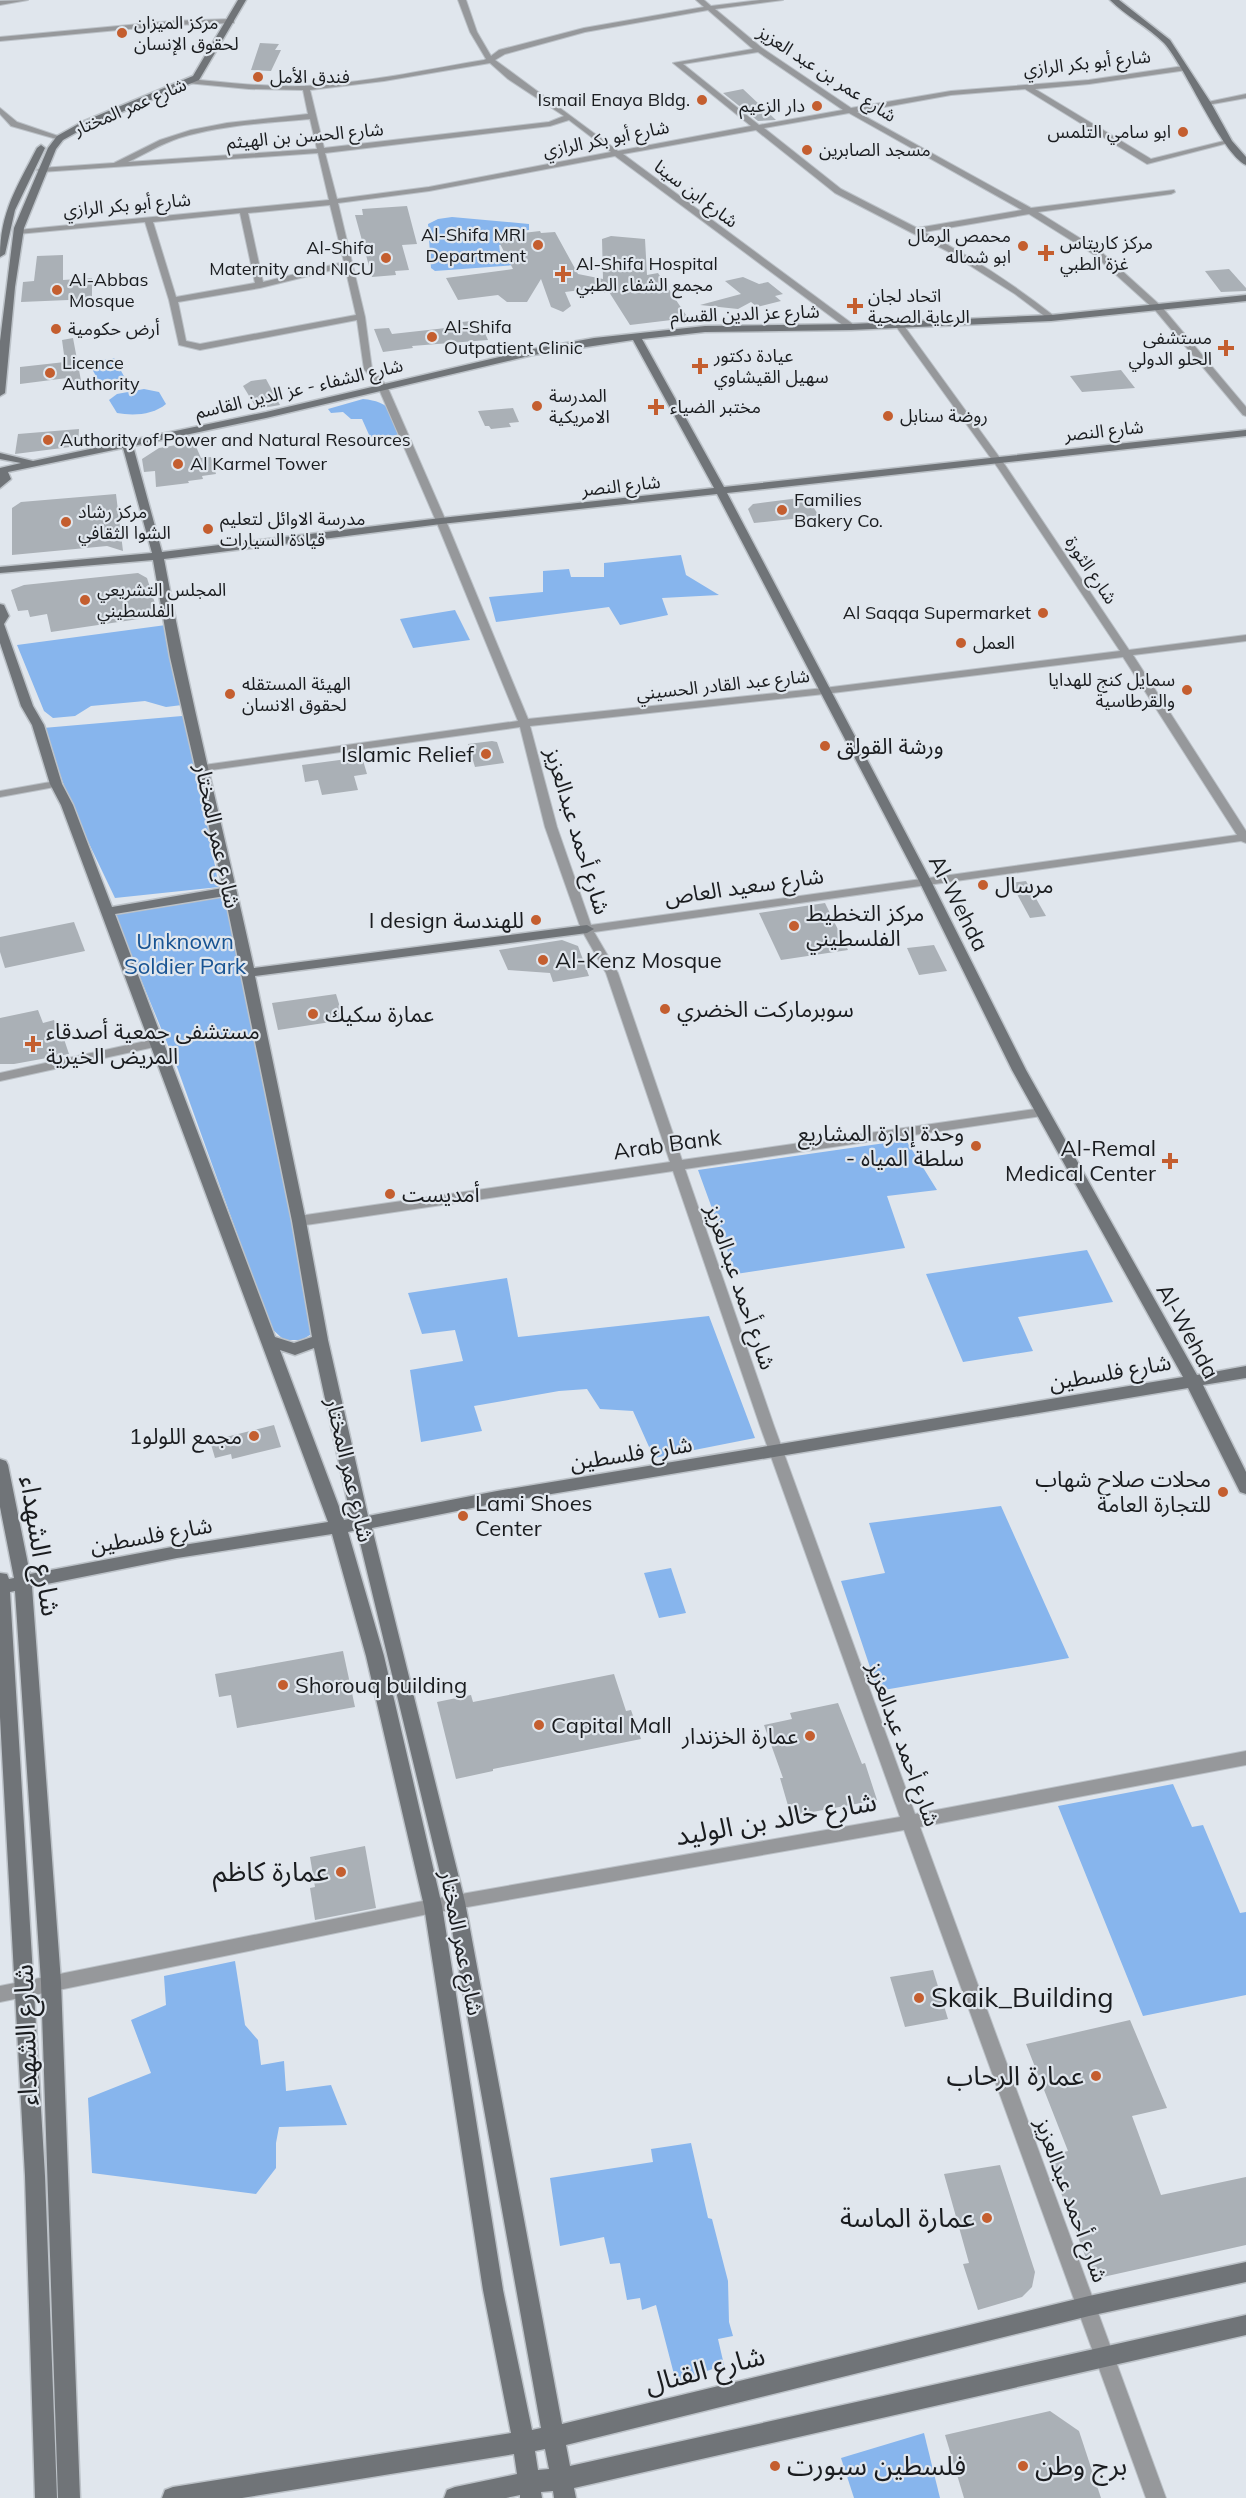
<svg xmlns="http://www.w3.org/2000/svg" width="1246" height="2498" viewBox="0 0 1246 2498" font-family="Mulish,'Noto Sans Arabic',sans-serif">
	<style>
		.green { fill: #87b5ed }
		.building { fill: #aab0b6 }
		.lines { fill: none; stroke-linecap: round; stroke-linejoin: round }
		.street-casing { stroke: #bcc2c8; stroke-width: 2 }
		.secondary-casing { stroke: #bcc2c8; stroke-width: 3 }
		.street { fill: #96989b; fill-rule: evenodd }
		.secondary { fill: #707478; fill-rule: evenodd }
		.poi-dot { fill: #c45e2f; stroke: #e0e6ed; stroke-width: 2 }
		.labels { text-anchor: middle; stroke-width: 4.5; stroke-linejoin: round; paint-order: stroke }
		.far-poi-label { font-size: 18px; fill: #1a1c1f; stroke: #e0e6ed; text-anchor: start }
		.far-street-label { font-size: 18px; fill: #1a1c1f; stroke: #e0e6ed }
		.poi-label { font-size: 22px; fill: #1a1c1f; stroke: #e0e6ed; text-anchor: start }
		.street-label { font-size: 22px; fill: #1a1c1f; stroke: #e0e6ed }
		.park-label { font-size: 22px; fill: #185392; stroke: #e0e6ed }
		.near-street-label { font-size: 27px; fill: #1a1c1f; stroke: #e0e6ed }
		.near-poi-label { font-size: 27px; fill: #1a1c1f; stroke: #e0e6ed; text-anchor: end }
	</style>
	<rect width="100%" height="100%" fill="#e0e6ed"/>
	<g class="green">
		<polygon points="452,217 529,224 529,230 510,232 514,243 499,245 501,259 570,261 435,271 431,268 428,224 438,219"/>
		<polygon points="114,358 126,380 100,384 89,363"/>
		<path d="M144,389L159,392L166,404C153,415 133,416 117,413L109,400L117,394Z"/>
		<path d="M363,399C391,402 390,410 398,435L370,437L362,419H351L343,412L331,413L328,409Z"/>
		<polygon points="681,555 686,575 719,595 662,598 668,615 620,625 609,607 496,622 489,597 543,592 543,571 569,569 571,577 604,577 604,563"/>
		<polygon points="455,610 470,640 413,648 400,619"/>
		<polygon points="166,625 182,705 166,707 145,701 91,706 75,716 53,718 44,711 17,645"/>
		<polygon points="182,716 187,720 219,887 115,898 73,810 43,728"/>
		<polygon points="224,896 296,1227 313,1333 302,1340 284,1340 271,1328 177,1067 114,914"/>
		<polygon points="906,1140 937,1190 887,1196 905,1248 736,1274 698,1170"/>
		<polygon points="1087,1250 1113,1302 1018,1317 1033,1351 963,1362 926,1274"/>
		<polygon points="507,1278 518,1337 709,1316 755,1438 654,1458 633,1411 600,1409 587,1389 559,1391 474,1406 482,1431 421,1442 410,1370 463,1361 455,1330 422,1334 408,1293"/>
		<polygon points="1001,1506 1069,1658 878,1691 841,1581 885,1573 869,1523"/>
		<polygon points="671,1568 686,1613 659,1618 644,1573"/>
		<polygon points="1173,1784 1192,1827 1203,1825 1240,1913 1246,1912 1246,1995 1143,2016 1058,1806"/>
		<polygon points="235,1961 245,2025 258,2040 261,2065 284,2061 286,2091 331,2085 347,2125 279,2127 276,2143 276,2168 256,2194 92,2173 88,2098 151,2073 131,2020 166,2005 164,1976"/>
		<polygon points="691,2143 708,2218 712,2219 728,2281 729,2322 733,2336 718,2339 724,2365 676,2382 656,2305 642,2310 640,2298 627,2300 620,2263 610,2264 604,2237 560,2246 550,2178 653,2162 651,2149"/>
		<polygon points="924,2433 940,2498 854,2498 841,2458"/>
	</g>
	<g class="building">
		<polygon points="260,43 279,44 275,50 281,50 271,71 251,70"/>
		<polygon points="743,89 776,120 758,121 723,93"/>
		<polygon points="407,206 417,244 402,245 409,270 395,271 396,275 372,277 355,215 363,215 362,209"/>
		<polygon points="540,231 541,233 555,232 578,274 603,279 602,239 611,236 645,239 647,275 658,273 688,318 630,325 609,292 604,293 604,287 565,292 571,306 563,312 551,307 541,279 527,302 507,302 498,295 458,300 446,278 513,269 496,236"/>
		<polygon points="63,255 63,280 92,278 92,299 21,302 23,282 34,281 37,256"/>
		<polygon points="1229,269 1246,288 1246,291 1221,292 1205,271"/>
		<polygon points="743,277 759,284 768,282 783,294 775,296 781,301 757,307 751,302 738,309 700,305 741,294 725,281"/>
		<polygon points="479,320 488,340 412,346 413,348 383,352 374,329 389,328 392,334 464,326 462,322"/>
		<polygon points="73,338 82,386 68,387 67,378 20,384 20,367 65,362 62,340"/>
		<polygon points="1121,370 1135,388 1082,392 1070,376"/>
		<polygon points="266,379 280,405 257,409 243,386 251,381"/>
		<polygon points="513,408 519,422 509,423 511,427 491,429 489,426 485,426 478,411"/>
		<polygon points="79,429 78,446 15,454 18,434"/>
		<polygon points="194,442 201,458 211,457 216,474 202,476 203,479 188,481 189,483 156,487 155,471 144,472 142,459 159,448"/>
		<polygon points="116,494 123,551 107,546 12,555 12,508 21,502"/>
		<polygon points="807,497 819,516 754,523 748,509 753,504"/>
		<polygon points="138,573 147,578 159,616 51,632 47,614 30,617 28,610 18,611 11,590 24,585"/>
		<polygon points="492,741 497,742 504,763 475,767 468,744"/>
		<polygon points="362,757 367,774 354,776 358,790 322,795 318,780 305,782 302,765"/>
		<polygon points="1026,881 1046,916 1030,918 1011,883"/>
		<polygon points="825,903 848,950 781,960 759,913"/>
		<polygon points="74,922 85,951 5,968 0,952 0,937"/>
		<polygon points="562,940 578,946 589,976 553,982 550,973 508,970 499,950"/>
		<polygon points="934,945 947,971 919,975 907,948"/>
		<polygon points="336,994 344,1020 278,1030 272,1003"/>
		<polygon points="38,1010 43,1023 54,1020 59,1034 62,1033 69,1054 14,1064 0,1064 0,1018"/>
		<polygon points="274,1425 281,1447 232,1459 231,1454 215,1458 210,1441"/>
		<polygon points="343,1651 355,1707 237,1728 231,1695 219,1697 215,1674"/>
		<polygon points="614,1674 626,1711 631,1710 641,1739 493,1769 493,1771 456,1779 437,1702 471,1695 473,1702"/>
		<polygon points="838,1703 862,1764 865,1763 877,1800 791,1816 780,1778 783,1778 764,1725 792,1719 790,1713"/>
		<polygon points="365,1846 376,1908 315,1920 310,1888 315,1887 310,1857"/>
		<polygon points="933,1970 948,2019 905,2027 890,1977"/>
		<polygon points="1130,2020 1167,2108 1132,2116 1161,2195 1246,2177 1246,2245 1094,2279 1047,2156 1068,2151 1026,2044"/>
		<polygon points="1000,2165 1035,2272 1032,2287 1022,2297 978,2310 963,2264 969,2263 944,2174"/>
		<polygon points="1050,2411 1079,2431 1101,2498 964,2498 945,2435"/>
	</g>
	<g class="lines">
		<g class="street-casing">
			<g id="street">
				<polygon points="28,0 0,5 0,1"/>
				<path d="M458,0H466L477,32L491,56L499,50L584,28L704,7L696,0H704L711,6L760,0H783L715,9L762,48L851,108L951,91L1089,80L1184,66L1188,68L1187,70L1089,84L1035,89L1151,159L1228,140L1232,142L1147,164L1025,89L951,95L857,112L1031,208L1174,190L1175,192L1171,194L1038,212L1099,250L1161,306L1246,407V416L1243,415L1155,310L1093,254L1029,214L924,232C970,256 1013,284 1054,316L1055,318L1051,321L1015,294L947,251L835,193L756,130L623,154L854,325V329H848L615,156L429,191L338,203L365,317L372,369L387,386L449,528L528,719L824,688L1120,651L998,468L895,325L899,322L902,323L1005,465L1129,650L1246,635V641L1133,655L1246,831V843L1241,841L594,932L618,973L682,1160L1042,1108L1048,1112L1042,1116L685,1169L774,1426L915,1814L1246,1751V1765L920,1827L1166,2498H1146L904,1830L433,1913L0,2002V1986L433,1899L900,1817L760,1426L673,1171L299,1226L292,1221L299,1216L670,1162L606,973L581,929L545,827L520,727L204,771L198,768L204,765L518,721L439,528L378,387L364,369L357,320L200,350L179,345L169,300L145,222L18,234L14,232L18,230L329,200L318,153L41,172L37,170L41,168L114,163L160,140L191,130L227,123L308,114L303,90L249,89L187,83V79H190C228,83 267,87 305,86C365,83 425,70 484,60L486,59L470,32ZM708,10L753,49L673,63L751,126L618,151L495,60L505,54L585,32ZM758,52L843,110L759,125L683,64ZM490,63L508,79L564,116L549,122L324,148L310,90L384,81ZM849,113L1022,210L917,228L841,189L764,128ZM310,119L317,149L128,162C145,154 161,144 179,138C221,125 266,123 310,119ZM569,120L611,152L429,187L337,199L325,153L550,126ZM330,205L344,262L263,282L248,213ZM240,213L255,283L176,297L153,222ZM345,267L356,315L200,344L186,341L178,302L260,288ZM1123,657L1237,835L591,925L557,827L530,726L824,694Z"/>
				<polygon points="231,19 234,19 234,23 172,25 0,41 0,37 172,21"/>
				<polygon points="1246,94 1246,98 1207,105 1203,103"/>
				<polygon points="0,108 17,122 64,138 60,140 11,126 0,114"/>
				<polygon points="56,781 62,784 60,786 0,797 0,791"/>
				<polygon points="155,1039 159,1040 161,1043 159,1046 0,1081 0,1073"/>
			</g>
		</g>
		<g class="secondary-casing">
			<g id="secondary">
				<polygon points="238,0 246,0 199,80 88,126 63,140 56,149 24,228 15,287 5,393 0,396 0,341 14,228 48,148 57,136 82,122 193,76"/>
				<path d="M1110,0H1119L1170,40L1211,103L1232,141L1246,157V165C1221,153 1187,69 1164,43C1148,27 1126,16 1110,0Z"/>
				<path d="M41,145L45,148L15,210L5,254L0,257C0,212 17,187 37,148Z"/>
				<path d="M1246,295V301L1051,321L851,330L705,332L642,339L724,487L1246,430V436L727,493L931,881L1026,1070L1197,1375L1246,1366V1378L1203,1385L1246,1472V1494L1240,1492L1188,1388L497,1503L372,1528L465,1902L562,2424L1089,2296L1246,2262V2282L1089,2316L566,2445L570,2466L1246,2315V2335L574,2488L576,2498H554L553,2491L541,2492L542,2498H520V2495L506,2498H444L447,2490L455,2487L517,2474L514,2454L242,2498H162L165,2490L173,2487L511,2433L483,2290L424,1906L366,1656L332,1534L177,1558L32,1587L61,1982L80,2498H58L41,1982L15,1591L10,1592L45,2176L57,2498H35L25,2176L0,1717V1573L7,1574L9,1579L14,1578L0,1507V1459L6,1461L8,1465L30,1574L177,1546L328,1522L61,805L50,784L32,725L21,706L0,643V604L4,605L9,616L4,624L33,706L44,725L62,784L73,805L112,907L223,888L170,657L153,560L0,573V567L152,553L123,448L8,472L11,479L0,488V468L21,463L0,459V453L33,461L266,412L533,349L594,338L705,326L851,324L1051,315ZM633,340L714,488L441,518L162,552L133,446L266,418L533,355ZM717,494L919,881L1012,1070L1183,1377L497,1491L368,1516L328,1340L306,1221L255,976L587,933L594,929L587,925L254,968C224,832 189,696 164,559L441,524ZM225,896L292,1221L312,1337L294,1343L275,1337L115,914ZM314,1348L349,1509L353,1518L344,1520L280,1350L295,1355ZM357,1530L447,1902L541,2428L532,2430L503,2290L442,1906L384,1656L348,1532ZM545,2449L549,2469L538,2470L535,2451Z"/>
			</g>
		</g>
		<use href="#street" class="street"/>
		<use href="#secondary" class="secondary"/>
	</g>
	<g class="poi-dot">
		<circle cx="122" cy="33" r="6"/>
		<circle cx="258" cy="77" r="6"/>
		<circle cx="702" cy="100" r="6"/>
		<circle cx="817" cy="106" r="6"/>
		<circle cx="1183" cy="132" r="6"/>
		<circle cx="807" cy="150" r="6"/>
		<circle cx="538" cy="245" r="6"/>
		<circle cx="1023" cy="246" r="6"/>
		<path d="M1043 244h6v6h6v6h-6v6h-6v-6h-6v-6h6z"/>
		<circle cx="386" cy="258" r="6"/>
		<path d="M560 265h6v6h6v6h-6v6h-6v-6h-6v-6h6z"/>
		<circle cx="57" cy="290" r="6"/>
		<path d="M852 297h6v6h6v6h-6v6h-6v-6h-6v-6h6z"/>
		<circle cx="56" cy="329" r="6"/>
		<circle cx="432" cy="337" r="6"/>
		<path d="M1223 339h6v6h6v6h-6v6h-6v-6h-6v-6h6z"/>
		<path d="M697 357h6v6h6v6h-6v6h-6v-6h-6v-6h6z"/>
		<circle cx="50" cy="373" r="6"/>
		<circle cx="537" cy="406" r="6"/>
		<path d="M653 398h6v6h6v6h-6v6h-6v-6h-6v-6h6z"/>
		<circle cx="888" cy="416" r="6"/>
		<circle cx="48" cy="440" r="6"/>
		<circle cx="178" cy="464" r="6"/>
		<circle cx="782" cy="510" r="6"/>
		<circle cx="66" cy="522" r="6"/>
		<circle cx="208" cy="529" r="6"/>
		<circle cx="85" cy="600" r="6"/>
		<circle cx="1043" cy="613" r="6"/>
		<circle cx="961" cy="643" r="6"/>
		<circle cx="1187" cy="690" r="6"/>
		<circle cx="230" cy="694" r="6"/>
		<circle cx="825" cy="746" r="6"/>
		<circle cx="486" cy="754" r="6"/>
		<circle cx="983" cy="885" r="6"/>
		<circle cx="536" cy="920" r="6"/>
		<circle cx="794" cy="926" r="6"/>
		<circle cx="543" cy="960" r="6"/>
		<circle cx="665" cy="1009" r="6"/>
		<circle cx="313" cy="1014" r="6"/>
		<path d="M30 1035h6v6h6v6h-6v6h-6v-6h-6v-6h6z"/>
		<circle cx="976" cy="1146" r="6"/>
		<path d="M1167 1152h6v6h6v6h-6v6h-6v-6h-6v-6h6z"/>
		<circle cx="390" cy="1194" r="6"/>
		<circle cx="254" cy="1436" r="6"/>
		<circle cx="1223" cy="1492" r="6"/>
		<circle cx="463" cy="1516" r="6"/>
		<circle cx="283" cy="1685" r="6"/>
		<circle cx="539" cy="1725" r="6"/>
		<circle cx="810" cy="1736" r="6"/>
		<circle cx="341" cy="1872" r="6"/>
		<circle cx="919" cy="1998" r="6"/>
		<circle cx="1096" cy="2076" r="6"/>
		<circle cx="987" cy="2218" r="6"/>
		<circle cx="775" cy="2466" r="6"/>
		<circle cx="1023" cy="2466" r="6"/>
	</g>
	<g class="labels">
		<g class="far-poi-label">
			<text x="134" y="29">مركز الميزان<tspan x="134" dy="21">لحقوق الإنسان</tspan></text>
			<text x="270" y="83">فندق الأمل</text>
			<text x="690" y="106" text-anchor="end">Ismail Enaya Bldg.</text>
			<text x="805" y="112" text-anchor="end">دار الزعيم</text>
			<text x="1171" y="138" text-anchor="end">ابو سامي التلمس</text>
			<text x="819" y="156">مسجد الصابرين</text>
			<text x="526" y="241" text-anchor="end">Al-Shifa MRI<tspan x="526" dy="21">Department</tspan></text>
			<text x="1011" y="242" text-anchor="end">محمص الرمال<tspan x="1011" dy="21">ابو شماله</tspan></text>
			<text x="1060" y="249">مركز كاريتاس<tspan x="1060" dy="21">غزة الطبي</tspan></text>
			<text x="374" y="254" text-anchor="end">Al-Shifa<tspan x="374" dy="21">Maternity and NICU</tspan></text>
			<text x="576" y="270">Al-Shifa Hospital<tspan x="576" dy="21">مجمع الشفاء الطبي</tspan></text>
			<text x="69" y="286">Al-Abbas<tspan x="69" dy="21">Mosque</tspan></text>
			<text x="868" y="302">اتحاد لجان<tspan x="868" dy="21">الرعاية الصحية</tspan></text>
			<text x="444" y="333">Al-Shifa<tspan x="444" dy="21">Outpatient Clinic</tspan></text>
			<text x="68" y="335">أرض حكومية</text>
			<text x="1212" y="344" text-anchor="end">مستشفى<tspan x="1212" dy="21">الحلو الدولي</tspan></text>
			<text x="714" y="362">عيادة دكتور<tspan x="714" dy="21">سهيل القيشاوي</tspan></text>
			<text x="62" y="369">Licence<tspan x="62" dy="21">Authority</tspan></text>
			<text x="549" y="402">المدرسة<tspan x="549" dy="21">الامريكية</tspan></text>
			<text x="670" y="413">مختبر الضياء</text>
			<text x="900" y="422">روضة سنابل</text>
			<text x="60" y="446">Authority of Power and Natural Resources</text>
			<text x="190" y="470">Al Karmel Tower</text>
			<text x="794" y="506">Families<tspan x="794" dy="21">Bakery Co.</tspan></text>
			<text x="78" y="518">مركز رشاد<tspan x="78" dy="21">الشوا الثقافي</tspan></text>
			<text x="220" y="525">مدرسة الاوائل لتعليم<tspan x="220" dy="21">قيادة السيارات</tspan></text>
			<text x="97" y="596">المجلس التشريعي<tspan x="97" dy="21">الفلسطيني</tspan></text>
			<text x="1031" y="619" text-anchor="end">Al Saqqa Supermarket</text>
			<text x="973" y="649">العمل</text>
			<text x="1175" y="686" text-anchor="end">سمايل كنج للهدايا<tspan x="1175" dy="21">والقرطاسية</tspan></text>
			<text x="242" y="690">الهيئة المستقله<tspan x="242" dy="21">لحقوق الانسان</tspan></text>
		</g>
		<g class="far-street-label">
			<text transform="translate(1087 63) rotate(-6)" y="6">شارع أبو بكر الرازي</text>
			<text transform="translate(827 74) rotate(33)" y="6">شارع عمر بن عبد العزيز</text>
			<text transform="translate(130 107) rotate(-23)" y="6">شارع عمر المختار</text>
			<text transform="translate(305 136) rotate(-5)" y="6">شارع الحسن بن الهيثم</text>
			<text transform="translate(606 139) rotate(-11)" y="6">شارع أبو بكر الرازي</text>
			<text transform="translate(696 194) rotate(37)" y="6">شارع ابن سينا</text>
			<text transform="translate(127 205) rotate(-5)" y="6">شارع أبو بكر الرازي</text>
			<text transform="translate(745 314) rotate(-2)" y="6">شارع عز الدين القسام</text>
			<text transform="translate(299 389) rotate(-13)" y="6">شارع الشفاء - عز الدين القاسم</text>
			<text transform="translate(1104 431) rotate(-6)" y="6">شارع النصر</text>
			<text transform="translate(621 486) rotate(-6)" y="6">شارع النصر</text>
			<text transform="translate(1091 570) rotate(56)" y="6">شارع الثورة</text>
			<text transform="translate(723 685) rotate(-6)" y="6">شارع عبد القادر الحسيني</text>
		</g>
		<g class="poi-label">
			<text x="837" y="754">ورشة القولق</text>
			<text x="474" y="762" text-anchor="end">Islamic Relief</text>
			<text x="995" y="893">مرسال</text>
			<text x="806" y="921">مركز التخطيط<tspan x="806" dy="25">الفلسطيني</tspan></text>
			<text x="524" y="928" text-anchor="end">I design للهندسة</text>
			<text x="555" y="968">Al-Kenz Mosque</text>
			<text x="677" y="1017">سوبرماركت الخضري</text>
			<text x="325" y="1022">عمارة سكيك</text>
			<text x="46" y="1039">مستشفى جمعية أصدقاء<tspan x="46" dy="25">المريض الخيرية</tspan></text>
			<text x="964" y="1141" text-anchor="end">وحدة إدارة المشاريع<tspan x="964" dy="25">- سلطة المياه</tspan></text>
			<text x="1156" y="1156" text-anchor="end">Al-Remal<tspan x="1156" dy="25">Medical Center</tspan></text>
			<text x="402" y="1202">أمديست</text>
			<text x="242" y="1444" text-anchor="end">مجمع اللولو1</text>
			<text x="1211" y="1487" text-anchor="end">محلات صلاح شهاب<tspan x="1211" dy="25">للتجارة العامة</tspan></text>
			<text x="475" y="1511">Lami Shoes<tspan x="475" dy="25">Center</tspan></text>
			<text x="295" y="1693">Shorouq building</text>
			<text x="551" y="1733">Capital Mall</text>
			<text x="798" y="1744" text-anchor="end">عمارة الخزندار</text>
		</g>
		<g class="street-label">
			<text transform="translate(578 831) rotate(73)" y="8">شارع أحمد عبدالعزيز</text>
			<text transform="translate(218 836) rotate(78)" y="8">شارع عمر المختار</text>
			<text transform="translate(744 886) rotate(-8)" y="8">شارع سعيد العاص</text>
			<text transform="translate(959 903) rotate(63)" y="8">Al-Wehda</text>
			<text transform="translate(667 1144) rotate(-8)" y="8">Arab Bank</text>
			<text transform="translate(741 1287) rotate(71)" y="8">شارع أحمد عبدالعزيز</text>
			<text transform="translate(1188 1331) rotate(61)" y="8">Al-Wehda</text>
			<text transform="translate(1110 1372) rotate(-10)" y="8">شارع فلسطين</text>
			<text transform="translate(631 1453) rotate(-9)" y="8">شارع فلسطين</text>
			<text transform="translate(350 1470) rotate(77)" y="8">شارع عمر المختار</text>
			<text transform="translate(151 1535) rotate(-10)" y="8">شارع فلسطين</text>
			<text transform="translate(904 1744) rotate(70)" y="8">شارع أحمد عبدالعزيز</text>
			<text transform="translate(462 1943) rotate(79)" y="8">شارع عمر المختار</text>
			<text transform="translate(1072 2200) rotate(70)" y="8">شارع أحمد عبدالعزيز</text>
		</g>
		<g class="park-label">
			<text x="185" y="949">Unknown<tspan x="185" dy="25">Soldier Park</tspan></text>
		</g>
		<g class="near-street-label">
			<text transform="translate(40 1546) rotate(81)" y="9">شارع الشهداء</text>
			<text transform="translate(776 1819) rotate(-10)" y="9">شارع خالد بن الوليد</text>
			<text transform="translate(26 2035) rotate(-92)" y="9">شارع الشهداء</text>
			<text transform="translate(705 2370) rotate(-14)" y="9">شارع القنال</text>
		</g>
		<g class="near-poi-label">
			<text x="329" y="1881">عمارة كاظم</text>
			<text x="931" y="2007" text-anchor="start">Skaik_Building</text>
			<text x="1084" y="2085">عمارة الرحاب</text>
			<text x="975" y="2227">عمارة الماسة</text>
			<text x="787" y="2475" text-anchor="start">فلسطين سبورت</text>
			<text x="1035" y="2475" text-anchor="start">برج وطن</text>
		</g>
	</g>
</svg>
